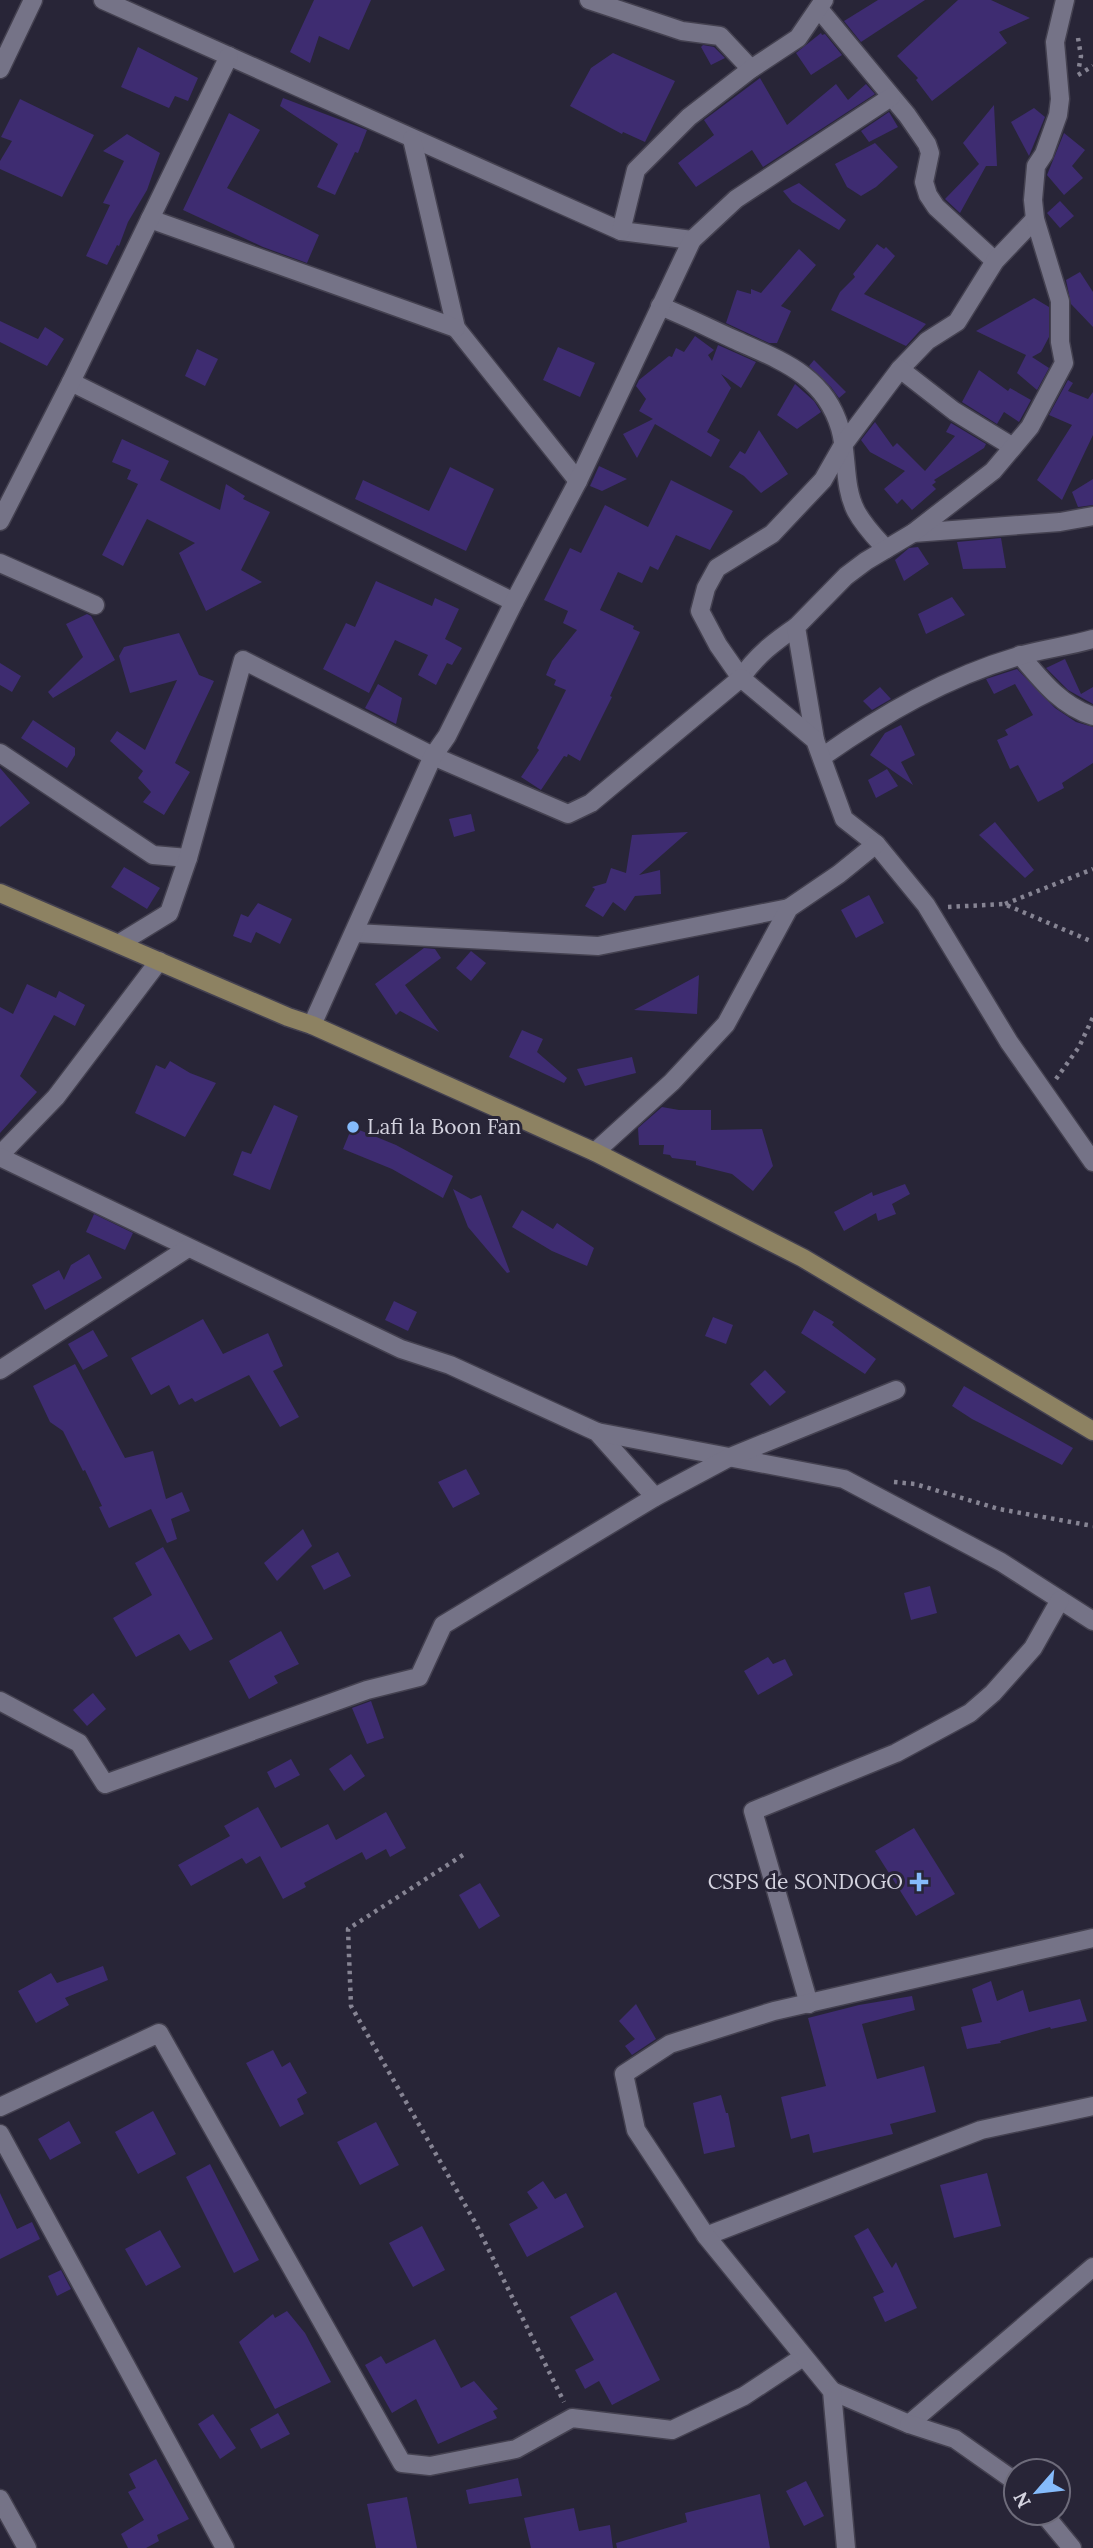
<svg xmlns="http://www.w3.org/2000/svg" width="1093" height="2548" viewBox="0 0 1093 2548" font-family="Lora,serif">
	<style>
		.building { fill: #3e2c71 }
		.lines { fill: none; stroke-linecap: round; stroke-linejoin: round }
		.street-casing { stroke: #444150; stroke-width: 21 }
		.secondary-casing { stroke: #444150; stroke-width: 21 }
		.path { stroke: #868493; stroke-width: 4.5; stroke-dasharray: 3.5 5; stroke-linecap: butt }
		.street { stroke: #757387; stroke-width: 18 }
		.secondary { stroke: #8d8262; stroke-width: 18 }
		.poi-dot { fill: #85bbfb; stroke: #282537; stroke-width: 2.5 }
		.labels { text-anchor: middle; stroke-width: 6; stroke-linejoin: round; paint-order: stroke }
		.poi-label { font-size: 21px; fill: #d4d3df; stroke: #282537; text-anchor: start }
	</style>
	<rect width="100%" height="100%" fill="#282537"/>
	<g class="building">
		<polygon points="314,0 371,0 349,50 319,36 310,63 290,52"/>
		<polygon points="878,0 925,0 861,42 844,21"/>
		<polygon points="958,0 991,0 1030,18 999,32 1007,43 932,101 916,80 918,78 897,56"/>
		<polygon points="821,33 822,35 825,34 842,55 811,75 796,53"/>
		<polygon points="703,45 714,47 725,58 711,65 701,47"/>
		<polygon points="138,47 198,78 188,101 175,96 169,108 121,87"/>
		<polygon points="613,53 675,81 645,142 623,132 622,134 570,106 591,68"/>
		<polygon points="760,78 787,125 836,84 848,100 866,84 875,94 763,167 752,150 696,187 678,163 714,135 704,120"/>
		<polygon points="283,98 367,130 358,153 355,152 335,195 317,187 338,144 280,106"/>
		<polygon points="20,99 94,135 62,197 0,169 0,161 12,141 1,137"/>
		<polygon points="994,105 997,166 986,166 960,213 945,199 979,164 963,143"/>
		<polygon points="1034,108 1045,117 1029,156 1011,122"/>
		<polygon points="889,112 898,127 869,142 861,131"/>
		<polygon points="229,113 260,130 227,188 319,235 307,263 263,247 183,210"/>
		<polygon points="1064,133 1085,150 1072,166 1083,178 1064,195 1047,175"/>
		<polygon points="127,134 160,153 147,190 128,222 119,246 117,245 107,265 86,256 110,205 103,203 124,161 103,151"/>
		<polygon points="875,143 898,167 876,187 861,196 847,187 835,164"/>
		<polygon points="799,183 846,220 839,230 792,202 783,191"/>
		<polygon points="1060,201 1074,216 1060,228 1047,213"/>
		<polygon points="877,244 884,249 886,247 895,256 864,294 926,324 906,346 831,310 840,292 855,277 853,274"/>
		<polygon points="799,249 816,265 781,306 791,311 777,343 769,343 726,323 737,290 751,294 751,289 761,293"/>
		<polygon points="1080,272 1093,292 1093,327 1071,304 1066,280"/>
		<polygon points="1034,298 1049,307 1049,337 1041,352 1032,357 1049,368 1037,390 1017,373 1026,355 976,331"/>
		<polygon points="0,321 38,339 45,327 64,339 47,366 0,342"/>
		<polygon points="695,336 714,350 708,355 712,361 718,345 756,362 741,388 721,374 731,388 707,432 720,440 711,457 655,424 637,458 623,434 653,419 639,411 646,399 636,386 639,380 669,356 672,357 676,348 684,352"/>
		<polygon points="558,347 595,363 580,397 543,380"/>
		<polygon points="197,349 218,359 205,386 185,376"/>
		<polygon points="814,360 846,392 839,398 831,387 809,366"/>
		<polygon points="979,370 1008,391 1010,388 1031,400 1019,422 1004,412 997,424 962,402"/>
		<polygon points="1068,380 1073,383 1068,391 1088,399 1093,392 1093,435 1062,500 1037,480 1072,425 1049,415"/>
		<polygon points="795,384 814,401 821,412 797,429 777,415"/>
		<polygon points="875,422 893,447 897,443 925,471 955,436 946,432 951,423 986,444 984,448 934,480 936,482 932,485 936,489 912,510 902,499 897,504 884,489 905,471 870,452 861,440"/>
		<polygon points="759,430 788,474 761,493 744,476 729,467 740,451 745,454"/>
		<polygon points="122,439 169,461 160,480 220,510 226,484 245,496 243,499 270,512 241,570 262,582 206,611 179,553 195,543 147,519 123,566 102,555 138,484 127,479 131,470 112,462"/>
		<polygon points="599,466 627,479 602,491 590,486"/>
		<polygon points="450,467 494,489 466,551 355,499 363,480 429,511"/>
		<polygon points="1093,479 1093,505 1078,507 1072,492"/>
		<polygon points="671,480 733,511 710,550 676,535 658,570 650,566 642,583 618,572 600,610 634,626 633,629 640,632 610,696 612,697 580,761 568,754 567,757 564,756 541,790 521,777 539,750 537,748 566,690 554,685 556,680 546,675 552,661 577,630 563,623 568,611 544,600 570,548 581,553 605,505 648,527"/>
		<polygon points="1001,538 1006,568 963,569 957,542"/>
		<polygon points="918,547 929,564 904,581 895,560 909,548"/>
		<polygon points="376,581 432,606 435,598 459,609 445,639 462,648 452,665 447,663 436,685 418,675 428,655 395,640 369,693 323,669 346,623 355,627"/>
		<polygon points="952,597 965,615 926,634 918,614"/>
		<polygon points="87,614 91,616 115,660 53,698 48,692 83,657 66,624"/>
		<polygon points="179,633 199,675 214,681 175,763 190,772 164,815 143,802 151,792 138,778 143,771 110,741 117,731 145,750 177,680 130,693 119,656 124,647"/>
		<polygon points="1065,659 1081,694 1093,687 1093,704 1068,690 1046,668"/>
		<polygon points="0,663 21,676 12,692 0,685"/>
		<polygon points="1017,669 1055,708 1076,722 1093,727 1093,763 1062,783 1064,788 1038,802 1018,765 1010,769 997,740 1008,735 1005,730 1033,715 1015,684 994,694 986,679"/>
		<polygon points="378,684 402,698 396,724 365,708"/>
		<polygon points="880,687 891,699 872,710 863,701"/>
		<polygon points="33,720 75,748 75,755 67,768 21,738"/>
		<polygon points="901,725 915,755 901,762 913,785 870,755 885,733"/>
		<polygon points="0,768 30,803 0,827"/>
		<polygon points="887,769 898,786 876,798 868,780"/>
		<polygon points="471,814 475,831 454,837 449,819"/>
		<polygon points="995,822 1034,870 1025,878 979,835"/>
		<polygon points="688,832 639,875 660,870 661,894 635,896 625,911 613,902 603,917 585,906 595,889 592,887 606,883 611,868 626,873 632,835"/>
		<polygon points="124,867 160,888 147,909 111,887"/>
		<polygon points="869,895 884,923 856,938 841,910"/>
		<polygon points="258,903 292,919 280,944 256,932 251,943 233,936 241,914 248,917"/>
		<polygon points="424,948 435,949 441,958 405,985 439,1032 400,1011 396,1015 375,984"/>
		<polygon points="471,951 486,963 471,981 456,968"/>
		<polygon points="699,975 697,1014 634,1010"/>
		<polygon points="27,984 56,998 59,991 85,1005 75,1026 54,1015 20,1076 37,1092 0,1133 0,1007 13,1014"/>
		<polygon points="522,1030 543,1039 537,1052 567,1078 564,1083 509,1057"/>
		<polygon points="632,1057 636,1073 585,1086 577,1069"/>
		<polygon points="170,1061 190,1073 216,1083 185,1137 135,1113 156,1065 165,1069"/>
		<polygon points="274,1105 298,1116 270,1190 233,1175 242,1151 251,1154"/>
		<polygon points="662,1107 679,1110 711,1110 711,1130 762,1129 773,1166 753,1191 732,1174 696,1165 696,1161 672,1158 670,1155 663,1154 664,1145 639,1145 638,1128"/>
		<polygon points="352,1127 396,1145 453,1176 443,1198 392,1169 343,1149"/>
		<polygon points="905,1184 910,1194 892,1204 896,1214 878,1221 876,1213 844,1231 834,1212 872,1192 873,1196"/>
		<polygon points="453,1189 471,1199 481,1195 510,1272 507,1273 468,1227"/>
		<polygon points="522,1210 553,1229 557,1223 594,1248 587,1266 552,1251 512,1227"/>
		<polygon points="94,1214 133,1233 125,1250 86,1232"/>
		<polygon points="89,1254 102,1278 45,1310 32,1285 59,1270 64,1280 71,1265"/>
		<polygon points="394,1301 417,1312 408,1331 385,1320"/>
		<polygon points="814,1310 834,1322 832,1325 876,1359 865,1374 801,1333"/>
		<polygon points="713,1317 733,1325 726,1344 705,1336"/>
		<polygon points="203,1319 223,1354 268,1333 283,1366 273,1371 299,1417 280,1427 249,1375 195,1402 192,1398 179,1405 169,1385 151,1395 131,1358"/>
		<polygon points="93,1330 108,1356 83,1370 68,1344"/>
		<polygon points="75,1364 125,1458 153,1451 166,1499 182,1492 190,1511 171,1519 177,1539 167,1543 151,1509 109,1528 99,1507 102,1506 85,1470 83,1471 63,1431 50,1422 33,1386"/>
		<polygon points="765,1370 786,1392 770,1406 750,1384"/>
		<polygon points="964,1386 1073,1448 1062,1465 972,1419 952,1406"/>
		<polygon points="466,1469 480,1494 453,1508 438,1482"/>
		<polygon points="303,1529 312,1546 277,1581 264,1563"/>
		<polygon points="163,1547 213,1639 190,1651 179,1634 136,1657 113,1618 152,1595 135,1563"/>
		<polygon points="338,1552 351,1576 324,1590 311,1566"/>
		<polygon points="930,1586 937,1613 911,1620 904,1593"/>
		<polygon points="281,1631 299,1664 274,1676 278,1683 249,1699 229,1661"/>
		<polygon points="768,1657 773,1664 785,1659 793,1675 758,1695 744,1671"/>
		<polygon points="93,1693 106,1709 87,1726 73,1710"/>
		<polygon points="371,1701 384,1738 367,1744 352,1708"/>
		<polygon points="351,1754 365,1776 344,1791 329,1769"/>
		<polygon points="291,1759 300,1775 275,1788 267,1772"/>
		<polygon points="258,1807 281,1848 328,1824 336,1840 386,1812 406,1848 390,1857 386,1849 366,1860 362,1852 304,1883 306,1887 283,1899 260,1856 246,1864 242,1858 191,1886 178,1865 230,1836 224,1826"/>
		<polygon points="914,1828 955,1894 916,1916 875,1851"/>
		<polygon points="480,1883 500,1916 479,1929 459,1895"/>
		<polygon points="103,1966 108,1980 65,1998 69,2005 36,2023 18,1991 51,1973 57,1983"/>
		<polygon points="991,1981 997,2001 1023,1990 1029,2012 1080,1999 1087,2021 1051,2029 1050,2027 1000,2041 1001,2043 967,2049 961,2027 982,2022 972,1989"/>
		<polygon points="912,1996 915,2010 862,2024 877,2079 924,2066 936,2112 890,2124 893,2134 813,2153 809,2134 791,2139 781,2097 826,2086 808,2018 859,2005"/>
		<polygon points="636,2004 656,2039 632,2055 625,2046 635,2039 619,2021"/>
		<polygon points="273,2050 282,2067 290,2062 307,2093 297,2099 304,2114 280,2127 246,2063"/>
		<polygon points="721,2095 726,2113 728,2113 735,2147 704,2154 693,2103"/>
		<polygon points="153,2111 176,2154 138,2174 115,2132"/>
		<polygon points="69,2121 81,2143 50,2160 38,2139"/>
		<polygon points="376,2122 399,2165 360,2185 337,2142"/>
		<polygon points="210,2164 259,2260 234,2273 186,2177"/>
		<polygon points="987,2173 1001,2226 954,2238 940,2185"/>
		<polygon points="543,2181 555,2199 566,2193 584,2227 527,2257 509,2224 538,2208 527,2192"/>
		<polygon points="0,2193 17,2229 32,2222 40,2239 0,2259"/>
		<polygon points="422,2226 445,2270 413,2287 389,2243"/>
		<polygon points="868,2228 892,2268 896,2262 917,2308 885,2322 873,2297 884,2292 854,2236"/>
		<polygon points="160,2230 181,2267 146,2286 125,2249"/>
		<polygon points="61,2270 71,2289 57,2296 48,2276"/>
		<polygon points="616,2292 660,2380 612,2405 599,2381 585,2389 575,2370 594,2360 570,2317"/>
		<polygon points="287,2311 305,2333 331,2382 275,2409 239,2342 273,2314 275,2318"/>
		<polygon points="435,2339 461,2388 474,2381 498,2409 493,2411 497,2418 438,2444 416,2399 392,2413 365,2365 381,2356 386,2364"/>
		<polygon points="278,2413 290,2434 261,2449 250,2429"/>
		<polygon points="213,2414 236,2448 220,2459 198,2424"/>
		<polygon points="156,2459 189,2519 157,2535 159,2541 146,2548 128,2548 121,2534 144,2520 128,2492 136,2488 129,2474"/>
		<polygon points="518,2478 522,2496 469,2504 466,2490"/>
		<polygon points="806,2481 824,2516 804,2526 786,2491"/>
		<polygon points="760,2494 770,2548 617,2548 616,2543 687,2522 685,2513"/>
		<polygon points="407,2497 417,2548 376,2548 367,2504"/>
		<polygon points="574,2508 579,2531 610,2525 613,2548 531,2548 524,2518"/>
	</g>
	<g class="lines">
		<g class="street-casing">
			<g id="street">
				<polyline points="103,0 621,231 692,240"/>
				<polyline points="589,0 682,31 720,36 751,69"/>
				<polyline points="819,9 907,115 927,144 930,153 924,182 928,195 936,207 995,261"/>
				<polyline points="0,69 33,0"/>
				<polyline points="412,139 456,328 578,481"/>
				<polyline points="150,219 456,328"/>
				<polyline points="621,231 636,170 689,117 751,69 798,38 824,0"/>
				<path d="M660,306C685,316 709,328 733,339C779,360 824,374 840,428C848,455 843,486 856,511C864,526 875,537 886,549"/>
				<polyline points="900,369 927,341 957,322 995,261 1035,219"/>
				<polyline points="71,382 514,602"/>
				<polyline points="0,521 71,382 229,56"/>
				<polyline points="913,533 1060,522 1093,516"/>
				<polyline points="0,563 95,605"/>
				<path d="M796,627C774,642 756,656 741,678L718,645L700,611L706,588L717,568L772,534L823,480L843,445L900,369L954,411L1013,447"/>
				<path d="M1020,655C1041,680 1061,706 1093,716"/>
				<polyline points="815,740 796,627 846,576 866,561 913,533 993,471 1030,427 1064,363 1060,342 1060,301 1035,219 1033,200 1036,166 1044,154 1058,115 1060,99 1055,42 1065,0"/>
				<polyline points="0,753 153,855 188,858"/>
				<path d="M822,757C883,714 947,677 1019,656C1043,649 1069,646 1093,639"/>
				<polyline points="355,933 598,946 789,908"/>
				<polyline points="120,943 169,913 188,858 243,660 433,756 568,814 591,803 741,678 815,740 844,819 876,844 926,905 1009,1042 1093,1162"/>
				<polyline points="312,1025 433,756 447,736 514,602 578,481 692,240 736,199 891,97"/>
				<polyline points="595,1152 672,1082 726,1024 789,908 839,874 876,844"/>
				<polyline points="0,1155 56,1097 159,961"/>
				<polyline points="0,1157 401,1349 450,1365 597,1432 655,1497"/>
				<polyline points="0,1370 188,1248"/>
				<polyline points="597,1432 844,1479 1001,1562 1093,1621"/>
				<polyline points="0,1701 79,1743 105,1784 367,1690 419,1677 443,1625 655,1497 730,1457 896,1390"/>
				<polyline points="809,2004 753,1811 896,1753 970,1713 993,1693 1033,1648 1060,1600"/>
				<polyline points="0,2107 159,2033 402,2463 430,2466 516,2449 572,2418 672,2430 744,2396 803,2357"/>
				<polyline points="0,2134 225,2548"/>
				<polyline points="706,2236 981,2130 1093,2106"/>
				<polyline points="832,2391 909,2424 1093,2267"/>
				<polyline points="909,2424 955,2439 1016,2482"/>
				<polyline points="0,2499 27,2548"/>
				<polyline points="1043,2513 1072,2548"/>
				<polyline points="846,2548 832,2391 706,2236 636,2130 624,2074 670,2044 774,2011 1093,1938"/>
			</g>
		</g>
		<g class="secondary-casing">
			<polyline id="secondary" points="0,893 288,1017 312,1025 595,1152 803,1258 1093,1431"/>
		</g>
		<g class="path">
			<polyline points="1078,38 1081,56 1079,67"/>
			<polyline points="1078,75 1093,66"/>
			<polyline points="1005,904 1093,869"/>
			<polyline points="948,907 1004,904 1093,942"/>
			<polyline points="1056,1079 1079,1047 1093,1017"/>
			<polyline points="894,1482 915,1484 999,1509 1093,1526"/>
			<polyline points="463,1855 348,1929 351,2006 476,2224 564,2402"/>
		</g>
		<use href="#street" class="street"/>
		<use href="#secondary" class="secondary"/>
	</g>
	<g class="poi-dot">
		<circle cx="353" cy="1127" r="7"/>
		<path d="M915.5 1871.5h7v7h7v7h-7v7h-7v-7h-7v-7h7z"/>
	</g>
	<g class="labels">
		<g class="poi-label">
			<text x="367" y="1134">Lafi la Boon Fan</text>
			<text x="903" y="1889" text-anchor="end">CSPS de SONDOGO</text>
		</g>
	</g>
	<g transform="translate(1037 2492) rotate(242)"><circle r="33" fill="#282537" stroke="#6d6b7a" stroke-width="2"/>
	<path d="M0-5L12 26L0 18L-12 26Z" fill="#85bbfb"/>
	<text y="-10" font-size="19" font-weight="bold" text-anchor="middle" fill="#d4d3df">N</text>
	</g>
</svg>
